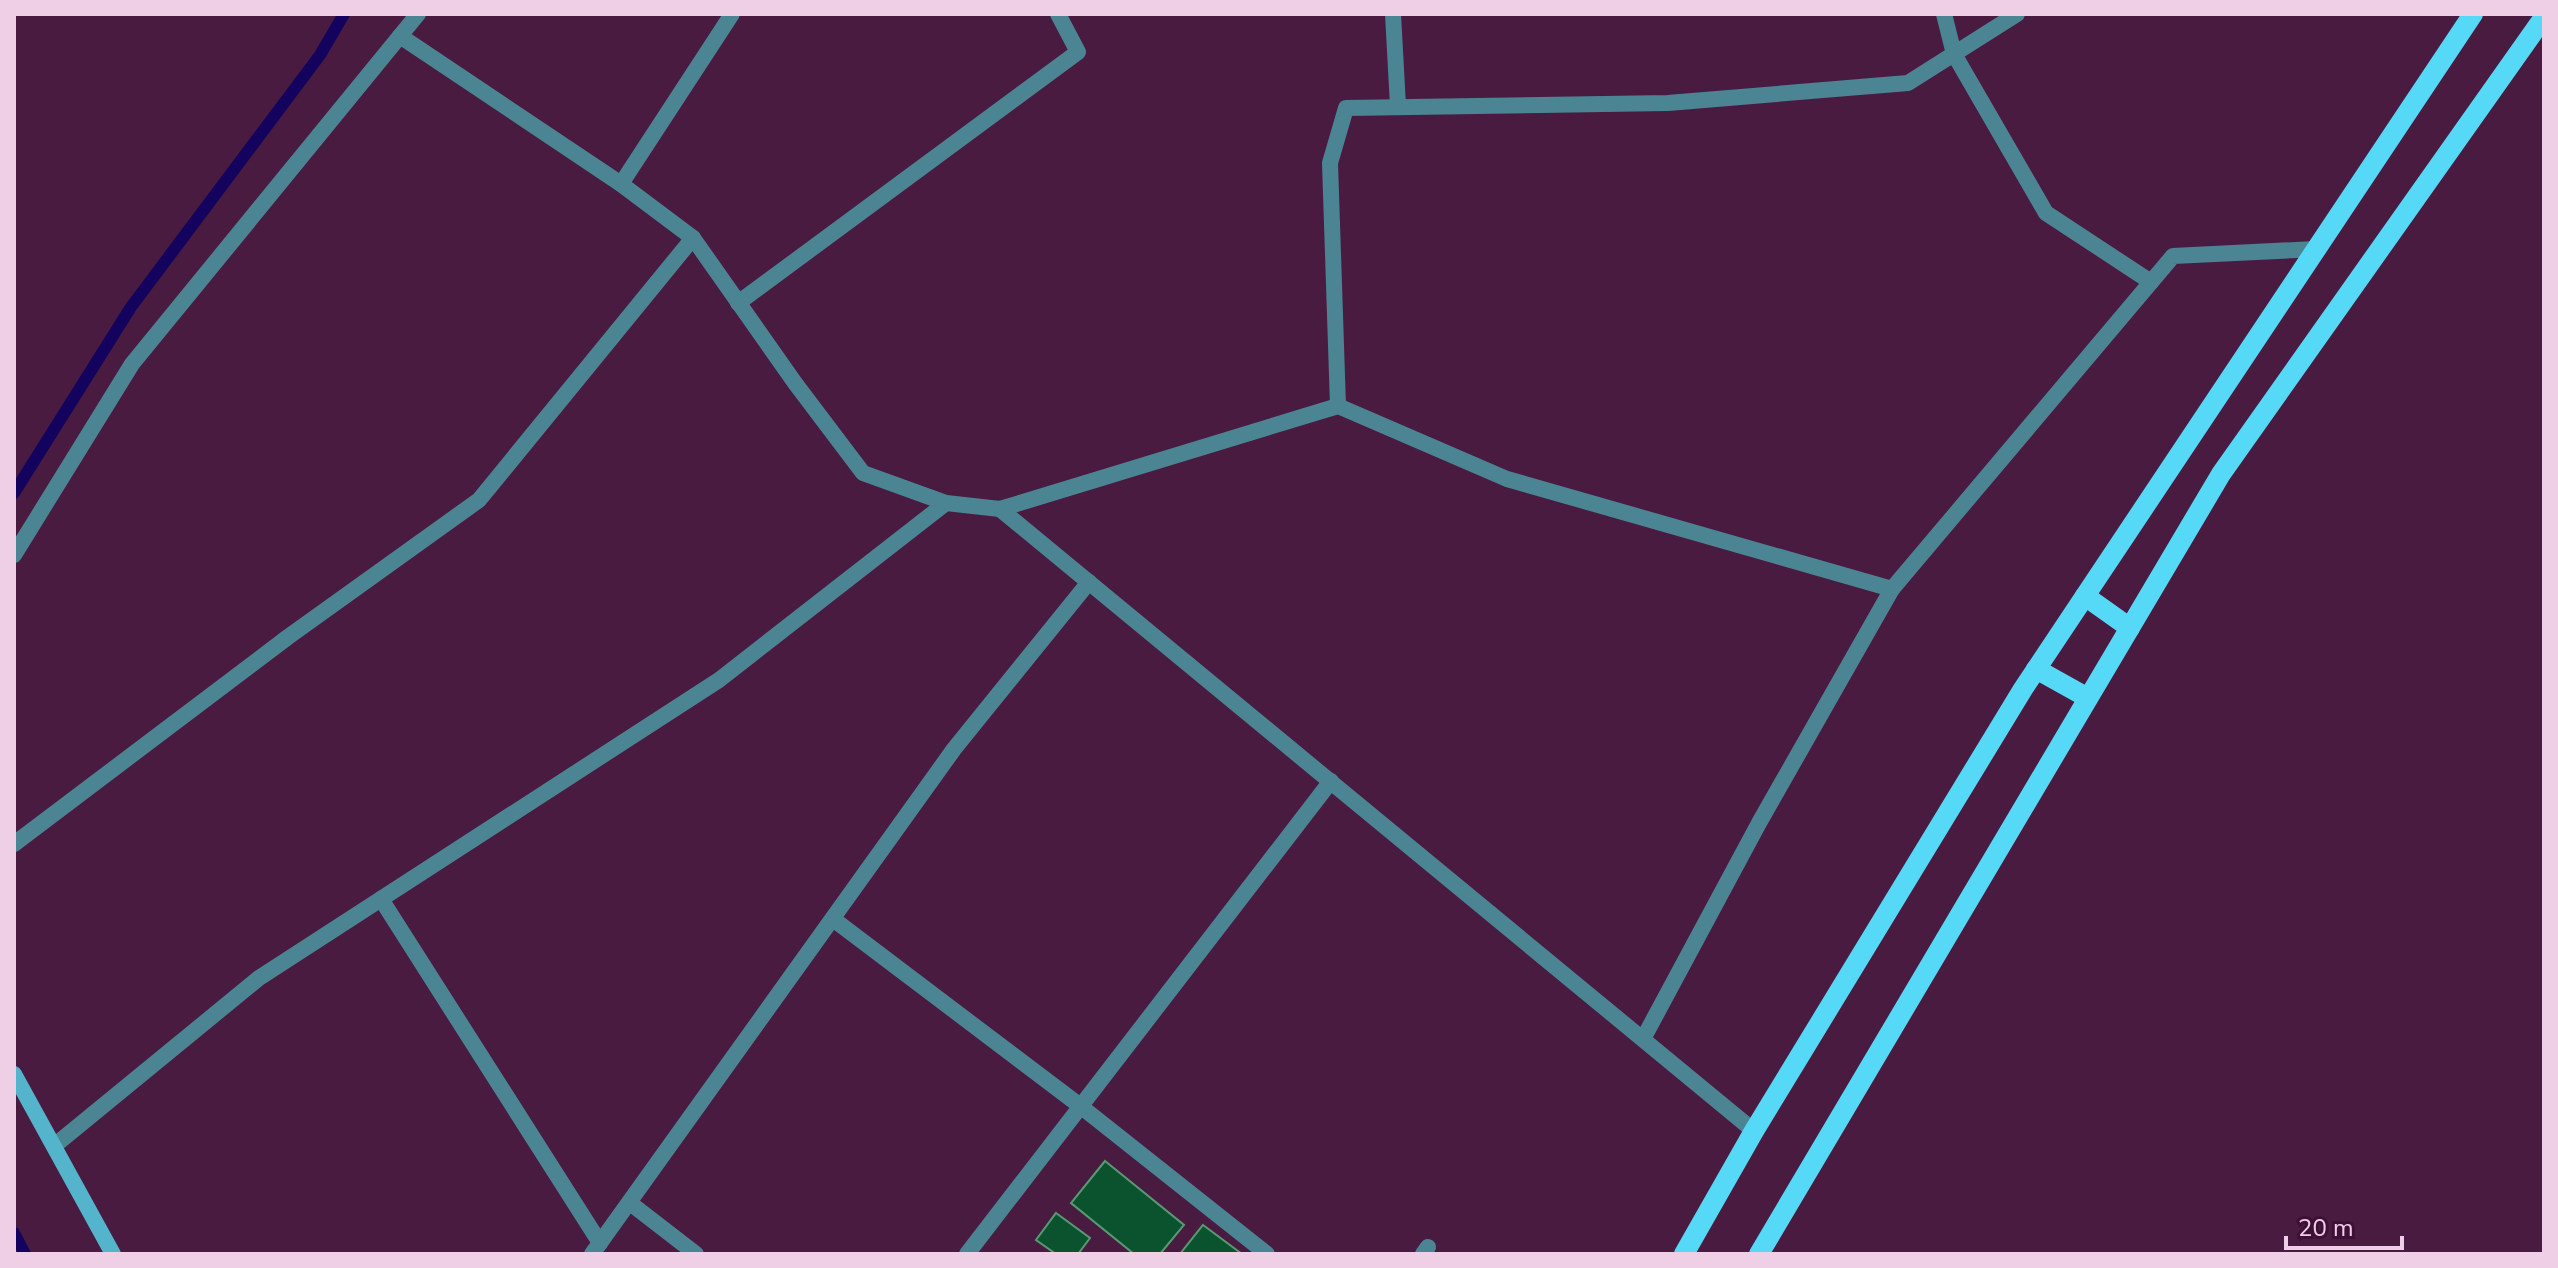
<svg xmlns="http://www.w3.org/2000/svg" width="2558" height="1268" viewBox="0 0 2558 1268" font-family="'Nunito Sans',sans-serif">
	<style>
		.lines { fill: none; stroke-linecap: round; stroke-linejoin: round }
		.stream { stroke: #14035e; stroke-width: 12 }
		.building { fill: #0b522f; stroke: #5a9a72; stroke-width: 2 }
		.minor { stroke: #4b8593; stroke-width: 16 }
		.secondary { stroke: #53b4cb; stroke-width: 16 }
		.primary { stroke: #55d9f7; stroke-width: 20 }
	</style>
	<rect width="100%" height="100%" fill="#4a1b41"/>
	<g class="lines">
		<g class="stream">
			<polyline points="14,493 131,307 320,55 344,14"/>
			<polyline points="14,1233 25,1254"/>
		</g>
	</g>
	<g class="building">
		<polygon points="1105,1161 1184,1225 1160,1254 1134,1254 1071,1203"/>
		<polygon points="1056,1213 1090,1238 1078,1254 1056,1254 1036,1240"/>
		<polygon points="1203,1225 1242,1254 1180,1254"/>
	</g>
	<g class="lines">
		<g class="minor">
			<polyline points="1393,14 1398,106"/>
			<polyline points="1944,14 1954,54 2046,213 2151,282"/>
			<polyline points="400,36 621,184 693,238 795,383 863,473 946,503 1000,509 1338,406 1507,479 1892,589"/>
			<polyline points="621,184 732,14"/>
			<polyline points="738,303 1078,52 1058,14"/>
			<polyline points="1338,406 1330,163 1346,108 1668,103 1908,83 2017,14"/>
			<polyline points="1000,509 1754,1131"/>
			<polyline points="14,555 132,364 418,14"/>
			<polyline points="14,844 288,637 479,500 693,238"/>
			<polyline points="381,899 600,1243"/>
			<polyline points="833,919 1079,1105 1267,1254"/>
			<polyline points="1643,1039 1759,823 1892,589 2173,256 2316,249"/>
			<polyline points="54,1146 259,978 719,680 946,503"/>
			<polyline points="630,1203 696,1254"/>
			<polyline points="592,1254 954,749 1089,582"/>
			<polyline points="967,1254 1331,781"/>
			<polyline points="1423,1254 1428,1247"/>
		</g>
		<polyline class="secondary" points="14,1074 113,1254"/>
		<g class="primary">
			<polyline points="2085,596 2130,628"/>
			<polyline points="2036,669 2088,698"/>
			<polyline points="1684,1254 1754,1131 2023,689 2473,14"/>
			<polyline points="1759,1254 2221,474 2544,17"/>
		</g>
	</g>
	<rect width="2558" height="1268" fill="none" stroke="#eecfe5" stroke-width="32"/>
	<path d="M2286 1236v12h116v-12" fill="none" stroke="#eecfe5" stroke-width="4"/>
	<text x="2298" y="1236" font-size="24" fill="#eecfe5" stroke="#3f1037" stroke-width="6" paint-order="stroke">20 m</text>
</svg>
